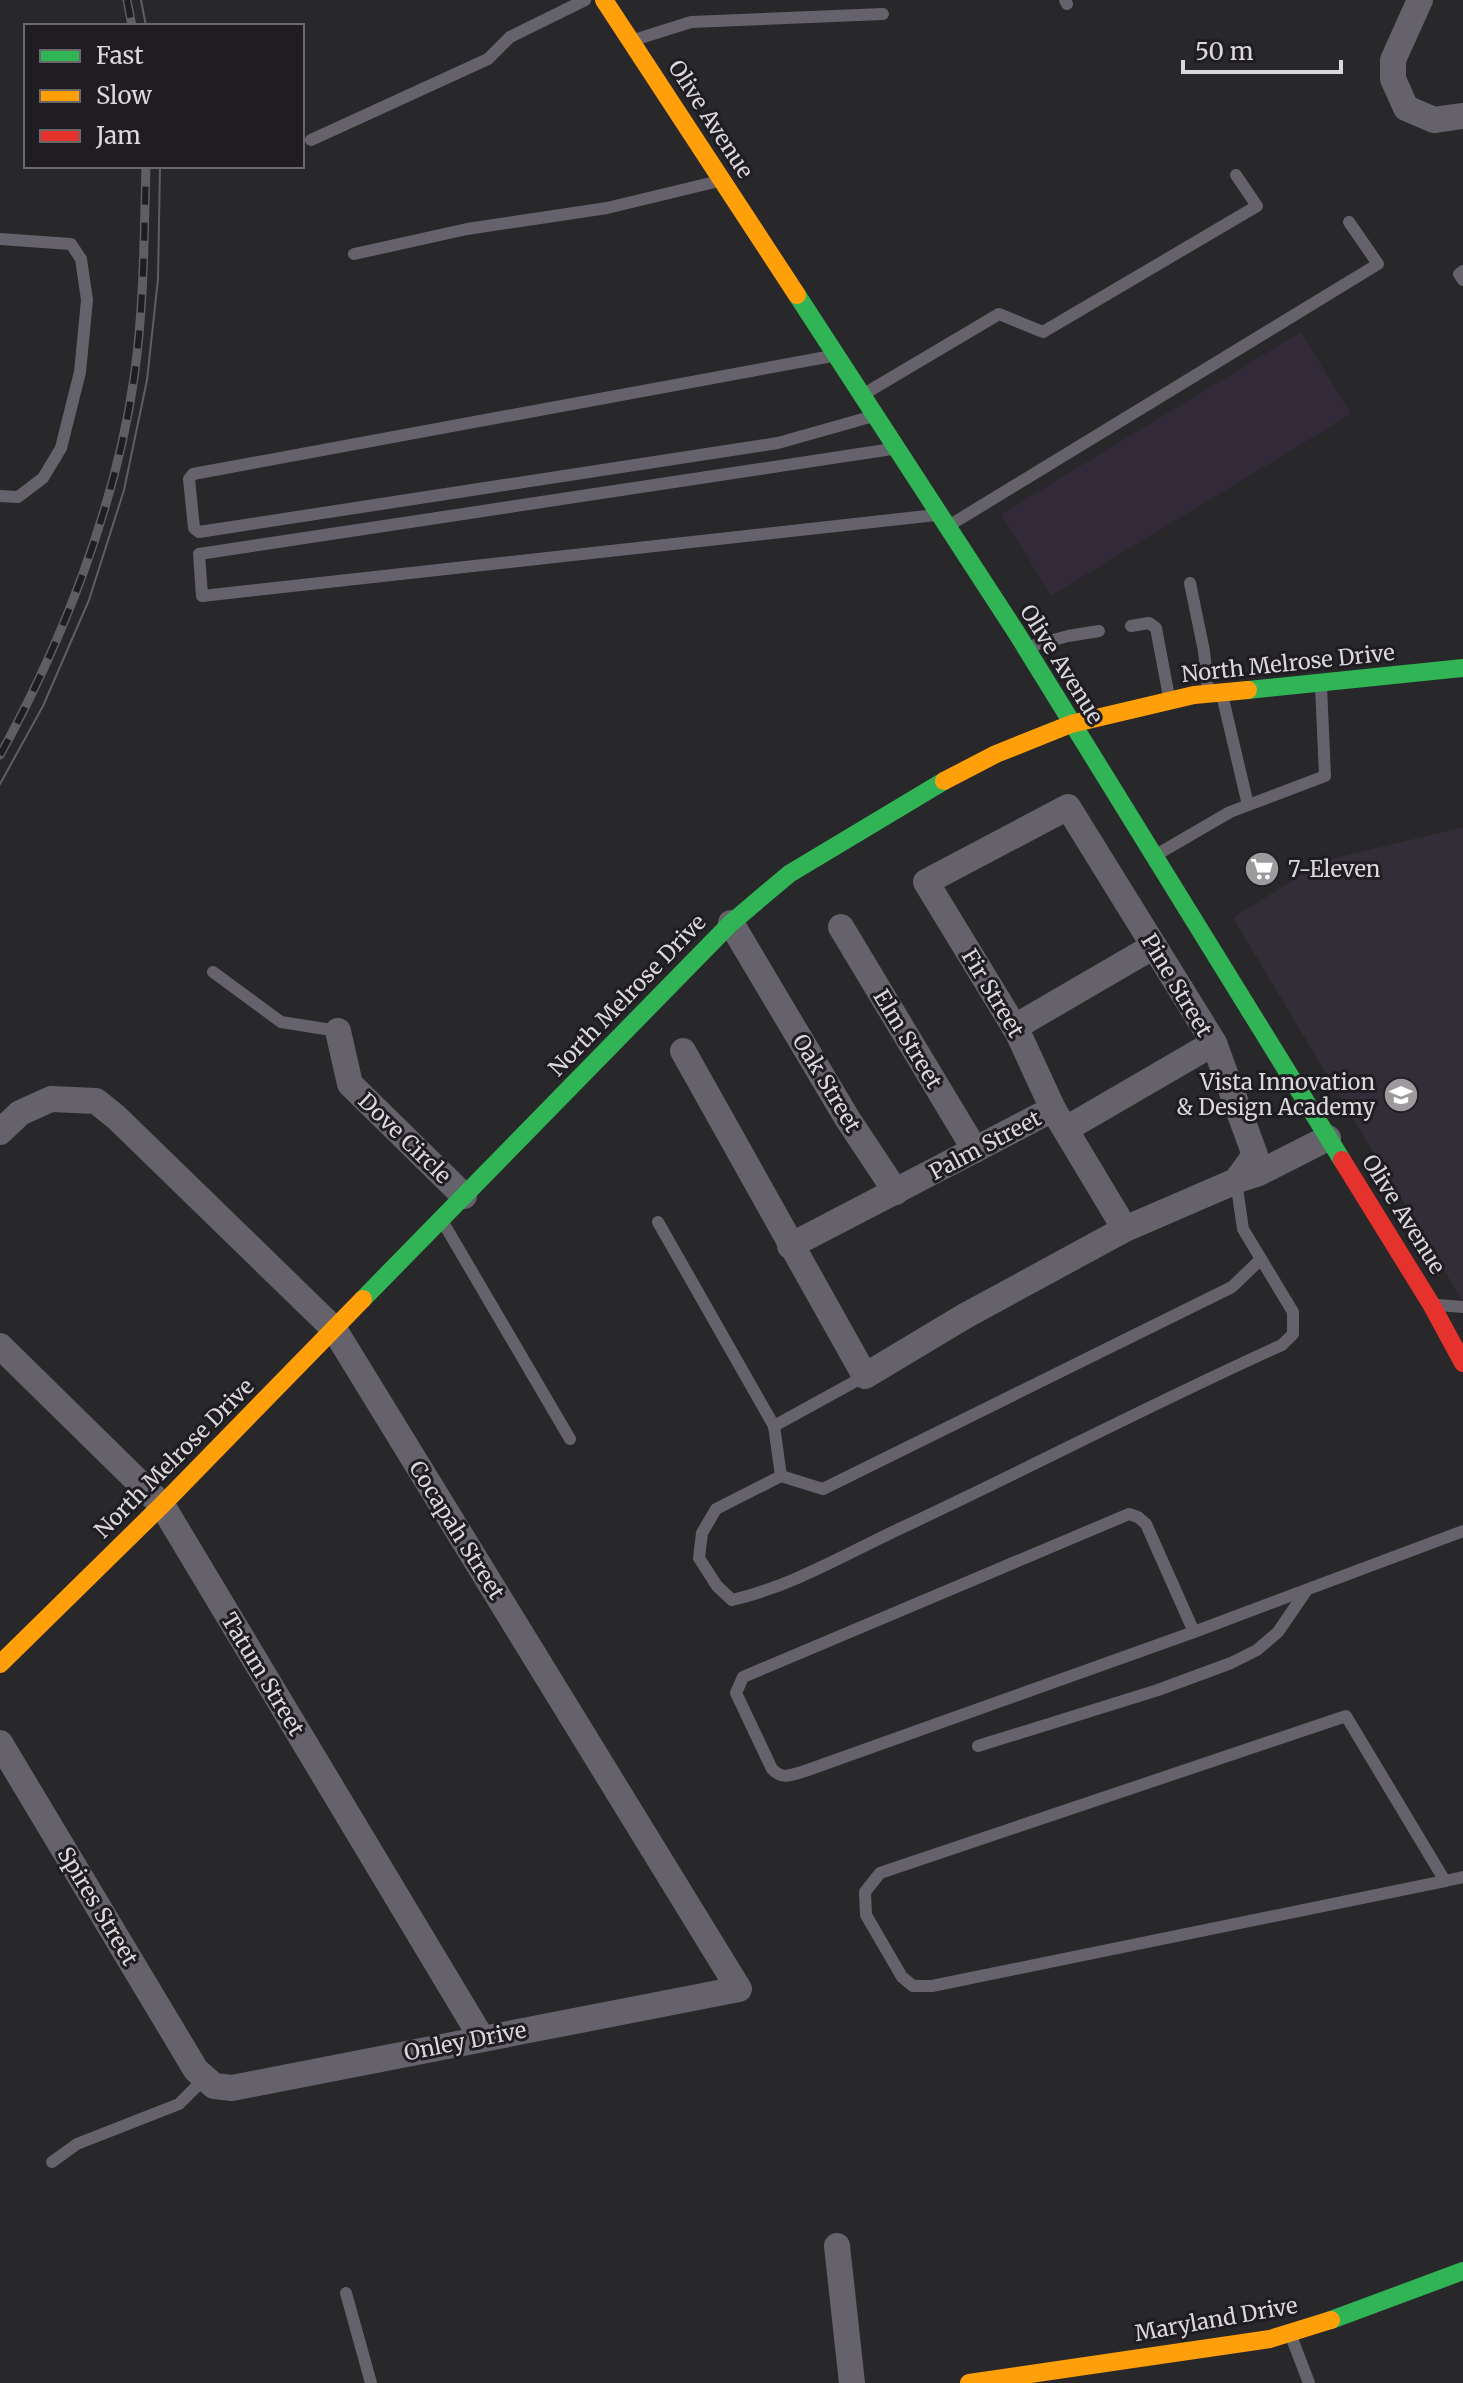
<svg xmlns="http://www.w3.org/2000/svg" width="1463" height="2383" viewBox="0 0 1463 2383" font-family="Merriweather,serif">
	<style>
		.industrial { fill: #322a38 }
		.built { fill: #322d36 }
		.lines { fill: none; stroke-linecap: round; stroke-linejoin: round }
		.lane { stroke: #65626b; stroke-width: 12 }
		.street { stroke: #65626b; stroke-width: 26 }
		.fast { stroke: #30b455; stroke-width: 18 }
		.slow { stroke: #ff9f0a; stroke-width: 18 }
		.jam { stroke: #e5322d; stroke-width: 18 }
		.tram { stroke: #605e64; stroke-width: 2 }
		.rail-casing { stroke: #605e64; stroke-width: 9 }
		.rail { stroke: #1f1d21; stroke-width: 6; stroke-dasharray: 18; stroke-linecap: butt }
		.labels { text-anchor: middle; stroke-width: 6; stroke-linejoin: round; paint-order: stroke }
		.street-label { font-size: 22px; fill: #dad8db; stroke: #1f1d21 }
		.poi-label { font-size: 22px; fill: #dad8db; stroke: #1f1d21; text-anchor: start }
	</style>
	<rect width="100%" height="100%" fill="#28272a"/>
	<polygon class="industrial" points="1301,332 1351,414 1051,596 1001,514"/>
	<polygon class="built" points="1463,827 1463,1302 1233,918 1323,861"/>
	<g class="lines">
		<g class="lane">
			<polyline points="1065,0 1067,4"/>
			<polyline points="634,40 691,22 883,14"/>
			<polyline points="311,140 488,59 510,37 585,0"/>
			<polyline points="0,239 71,244 81,259 87,300 80,372 61,448 43,478 18,497 0,496"/>
			<polyline points="354,254 467,229 607,208 719,181"/>
			<polyline points="1463,271 1459,274 1463,280"/>
			<polyline points="832,356 193,474 189,479 194,528 199,532 778,443 870,417"/>
			<polyline points="864,394 999,314 1043,332 1257,206 1236,175"/>
			<polyline points="892,449 199,554 202,596 936,515"/>
			<polyline points="950,525 1378,264 1349,222"/>
			<polyline points="1190,583 1204,651 1208,690"/>
			<polyline points="1131,626 1149,623 1156,628 1169,697"/>
			<polyline points="1028,647 1068,636 1099,631"/>
			<polyline points="1223,699 1248,805"/>
			<polyline points="1156,855 1230,812 1325,776 1321,686"/>
			<polyline points="213,972 281,1022 338,1031"/>
			<path d="M658,1222L774,1426L781,1476L716,1509L702,1533L699,1558L717,1586L732,1600C790,1587 846,1554 899,1529C1028,1469 1153,1403 1282,1345L1293,1334V1312L1243,1229L1236,1181"/>
			<polyline points="444,1224 570,1439"/>
			<polyline points="1438,1305 1463,1307"/>
			<polyline points="774,1426 865,1376"/>
			<polyline points="781,1476 823,1489 1232,1287 1261,1259"/>
			<path d="M1194,1632L1146,1524L1138,1517L1129,1514L743,1677L736,1693L772,1769C782,1780 792,1775 805,1771L1194,1632L1463,1531"/>
			<polygon points="1346,1716 1445,1881 932,1986 913,1986 902,1977 866,1915 865,1892 880,1873"/>
			<polyline points="978,1746 1158,1690 1231,1663 1257,1650 1278,1632 1306,1591"/>
			<polyline points="1445,1881 1463,1877"/>
			<polyline points="52,2162 77,2144 179,2104 205,2078"/>
			<polyline points="346,2293 371,2383"/>
			<polyline points="1291,2336 1309,2383"/>
		</g>
		<g class="street">
			<polyline points="1420,0 1393,60 1393,79 1406,108 1434,120 1463,116"/>
			<polyline points="731,923 847,1118 896,1192"/>
			<polyline points="841,927 975,1150"/>
			<polyline points="1015,1027 1154,946"/>
			<polyline points="338,1031 350,1084 464,1196"/>
			<polyline points="683,1051 865,1376 965,1316 1125,1229 1236,1181 1255,1155 1214,1043 1068,807 926,882 1018,1033 1053,1109 1125,1229"/>
			<polyline points="1066,1129 1214,1043"/>
			<polyline points="0,1132 20,1113 51,1099 96,1101 116,1117 334,1329 739,1989 232,2088 214,2086 196,2070 0,1743"/>
			<polyline points="1237,1180 1259,1173 1328,1138"/>
			<polyline points="790,1246 1053,1109"/>
			<polyline points="0,1346 162,1505 481,2037"/>
			<polyline points="837,2246 852,2383"/>
		</g>
		<g class="fast">
			<polyline points="797,295 1016,632 1342,1160"/>
			<polyline points="1248,690 1463,668"/>
			<polyline points="363,1299 731,923 789,874 944,781"/>
			<polyline points="1331,2320 1463,2271"/>
		</g>
		<g class="slow">
			<polyline points="604,0 797,295"/>
			<polyline points="944,781 996,754 1071,724 1194,695 1248,690"/>
			<polyline points="0,1664 162,1505 363,1299"/>
			<polyline points="969,2383 1270,2339 1331,2320"/>
		</g>
		<polyline class="jam" points="1342,1160 1431,1304 1463,1363"/>
		<g class="tram">
			<polyline points="141,0 146,26"/>
			<polyline points="0,784 43,706 89,600 124,490 147,380 158,279 160,166"/>
		</g>
		<g class="rail-casing">
			<g id="rail">
				<polyline points="127,0 132,26"/>
				<path d="M0,755C62,643 116,505 134,378C144,308 144,237 146,166"/>
			</g>
		</g>
		<use href="#rail" class="rail"/>
	</g>
	<defs>
		<g id="supermarket-disc" transform="scale(1.8)"><circle r="9.5" fill="#9c9a9d" stroke="#1f1d21"/><path d="M-6-5.5h2.5l.6 2H6L4.5 2H-2.5L-4.4-4H-6ZM-1.5 3.2a1.3 1.3 0 1 0 .1 0ZM3 3.2a1.3 1.3 0 1 0 .1 0Z" fill="#fff"/></g>
		<g id="school-disc" transform="scale(1.8)"><circle r="9.5" fill="#9c9a9d" stroke="#1f1d21"/><path d="M0-5L7-2L0 1L-7-2ZM-4 1L0 2.5L4 1V4Q0 6-4 4Z" fill="#fff"/></g>
	</defs>
	<g fill-rule="evenodd">
		<use href="#supermarket-disc" x="1262" y="869"/>
		<use href="#school-disc" x="1401" y="1095"/>
	</g>
	<g class="labels">
		<g class="street-label">
			<text transform="translate(711 119) rotate(57)" y="8">Olive Avenue</text>
			<text transform="translate(1288 663) rotate(-6)" y="8">North Melrose Drive</text>
			<text transform="translate(1062 664) rotate(58)" y="8">Olive Avenue</text>
			<text transform="translate(1177 985) rotate(59)" y="8">Pine Street</text>
			<text transform="translate(993 993) rotate(59)" y="8">Fir Street</text>
			<text transform="translate(627 995) rotate(-46)" y="8">North Melrose Drive</text>
			<text transform="translate(908 1039) rotate(59)" y="8">Elm Street</text>
			<text transform="translate(827 1083) rotate(59)" y="8">Oak Street</text>
			<text transform="translate(405 1138) rotate(44)" y="8">Dove Circle</text>
			<text transform="translate(985 1145) rotate(-28)" y="8">Palm Street</text>
			<text transform="translate(1404 1214) rotate(58)" y="8">Olive Avenue</text>
			<text transform="translate(174 1458) rotate(-45)" y="8">North Melrose Drive</text>
			<text transform="translate(457 1530) rotate(58)" y="8">Cocapah Street</text>
			<text transform="translate(263 1674) rotate(59)" y="8">Tatum Street</text>
			<text transform="translate(98 1906) rotate(59)" y="8">Spires Street</text>
			<text transform="translate(465 2041) rotate(-11)" y="8">Onley Drive</text>
			<text transform="translate(1216 2319) rotate(-10)" y="8">Maryland Drive</text>
		</g>
		<g class="poi-label">
			<text x="1288" y="877">7-Eleven</text>
			<text x="1375" y="1090" text-anchor="end">Vista Innovation<tspan x="1375" dy="25">&amp; Design Academy</tspan></text>
		</g>
	</g>
	<rect x="24" y="24" width="280" height="144" fill="#1f1d21" stroke="#6a686b" stroke-width="2"/>
	<rect x="40" y="50" width="40" height="12" fill="#30b455" stroke="#6a686b" stroke-width="2"/>
	<text x="96" y="64" font-size="24" fill="#dad8db">Fast</text>
	<rect x="40" y="90" width="40" height="12" fill="#ff9f0a" stroke="#6a686b" stroke-width="2"/>
	<text x="96" y="104" font-size="24" fill="#dad8db">Slow</text>
	<rect x="40" y="130" width="40" height="12" fill="#e5322d" stroke="#6a686b" stroke-width="2"/>
	<text x="96" y="144" font-size="24" fill="#dad8db">Jam</text>
	<path d="M1183 60v12h158v-12" fill="none" stroke="#dad8db" stroke-width="4"/>
	<text x="1195" y="60" font-size="24" fill="#dad8db" stroke="#1f1d21" stroke-width="6" paint-order="stroke">50 m</text>
</svg>
